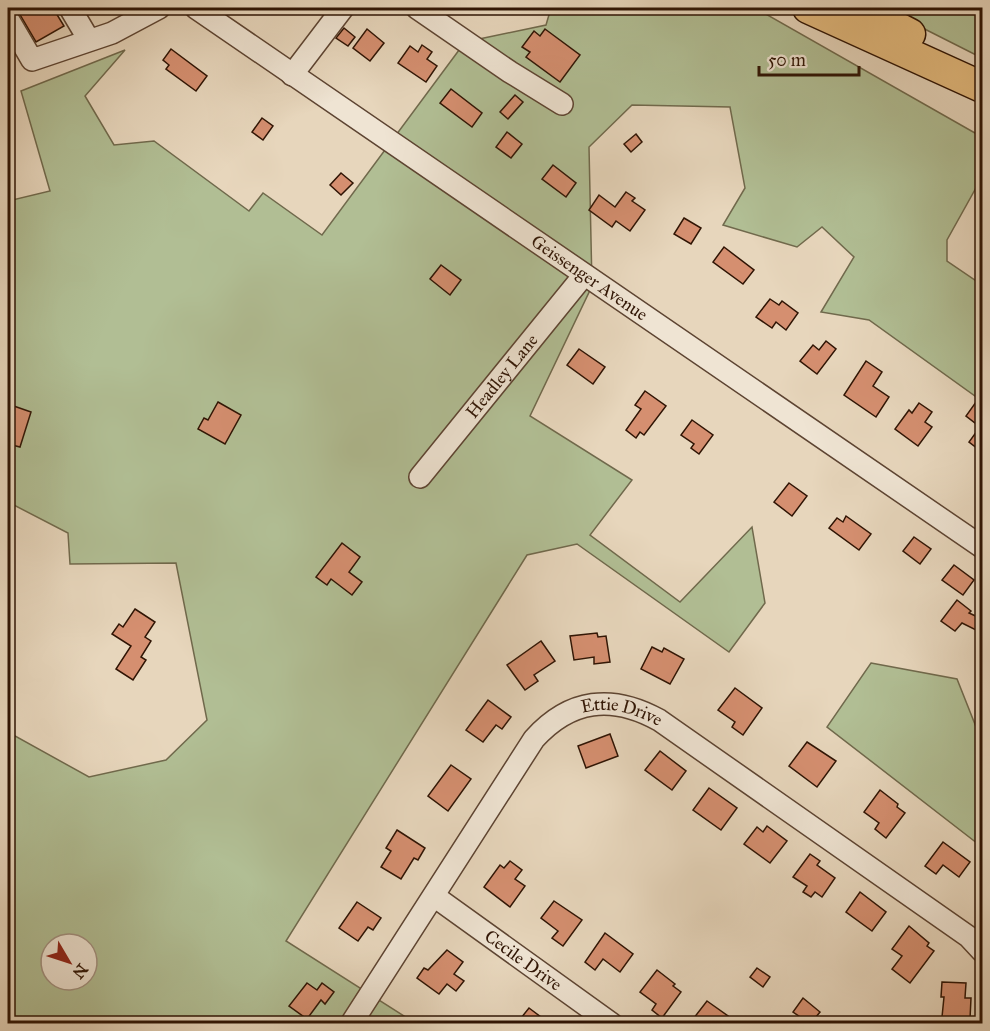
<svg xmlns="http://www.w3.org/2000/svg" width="990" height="1031" viewBox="0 0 990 1031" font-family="'IM FELL Great Primer',serif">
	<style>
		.green { fill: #b1be94; stroke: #70694c; stroke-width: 1.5; fill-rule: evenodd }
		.building { fill: #d58f70; stroke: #2f1404; stroke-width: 1.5 }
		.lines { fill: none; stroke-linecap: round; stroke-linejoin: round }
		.minor-casing { stroke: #5d4432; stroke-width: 24 }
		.highway-casing { stroke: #2f1404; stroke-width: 33 }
		.minor { stroke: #efe4d3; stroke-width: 21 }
		.highway { stroke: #e4bb7e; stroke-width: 30 }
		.labels { text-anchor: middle; stroke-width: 4.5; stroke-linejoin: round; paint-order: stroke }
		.street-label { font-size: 18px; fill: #2f1404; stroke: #efe4d3 }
	</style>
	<rect width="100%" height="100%" fill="#e7d6bc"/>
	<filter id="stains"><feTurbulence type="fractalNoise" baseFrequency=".00333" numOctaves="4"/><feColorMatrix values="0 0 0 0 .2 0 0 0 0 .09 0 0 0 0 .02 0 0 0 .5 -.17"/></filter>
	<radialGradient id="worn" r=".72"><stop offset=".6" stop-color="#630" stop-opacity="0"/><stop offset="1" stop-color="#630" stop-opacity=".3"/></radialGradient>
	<g class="green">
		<path d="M551,8H755L982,137V177L947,240V261L982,285V401L869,320L821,312L854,257L822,227L797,247L723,225L745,188L730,107L632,105L589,147L592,286L530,416L632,480L590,535L680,602L752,527L765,603L729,652L577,544L527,555L286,941L415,1023H8V732L89,777L166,760L207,720L176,563L70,564L68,533L8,502V201L50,191L21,91L125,50L85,96L114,145L154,141L249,211L263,193L322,235L465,42L546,25ZM51,944H87V980H51Z"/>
		<polygon points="883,8 982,8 982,58"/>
		<polygon points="871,663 957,679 982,742 982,847 827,727"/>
	</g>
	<g class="building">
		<polygon points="13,8 53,8 64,26 36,42 19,13"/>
		<polygon points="344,28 355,37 348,46 336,38"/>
		<polygon points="367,29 384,43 370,61 353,48"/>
		<polygon points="545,29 580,55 560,82 526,57 530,52 522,47 534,31 540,36"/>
		<polygon points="422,45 432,52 427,59 437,66 426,82 398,63 410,46 418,52"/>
		<polygon points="171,49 207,76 196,91 166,69 169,65 163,60"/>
		<polygon points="451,89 482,113 472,127 440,103"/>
		<polygon points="515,95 523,102 508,119 500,112"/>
		<polygon points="262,118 273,126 263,140 252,132"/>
		<polygon points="507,132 522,144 511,158 496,147"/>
		<polygon points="636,134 642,142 631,152 624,144"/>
		<polygon points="553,165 576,183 566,197 542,179"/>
		<polygon points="341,173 353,183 341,195 330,185"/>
		<polygon points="626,192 635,198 632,201 645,210 630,231 616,221 612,227 589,210 599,195 615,207"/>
		<polygon points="684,218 701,228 691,244 674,234"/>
		<polygon points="724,247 754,270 743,284 713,262"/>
		<polygon points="441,265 461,280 450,295 430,279"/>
		<polygon points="770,299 779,305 782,301 798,313 786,330 776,322 772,328 756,317"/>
		<polygon points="826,341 836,349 817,374 800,361 813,345 819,350"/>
		<polygon points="579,349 605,367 593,384 567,365"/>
		<polygon points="866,361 882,372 873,386 889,397 876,417 844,395"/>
		<polygon points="645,391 666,406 644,435 640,432 636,438 626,430 641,409 635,405"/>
		<polygon points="218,402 241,415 225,444 198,429 204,418 208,420"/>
		<polygon points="976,402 982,407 982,452 969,442 980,427 966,416"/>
		<polygon points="919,403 932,412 925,422 932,427 918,446 895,429 909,410 912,413"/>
		<polygon points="8,404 31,412 20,447 8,444"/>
		<polygon points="692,420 713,435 699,454 691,448 694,444 681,435"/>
		<polygon points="789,483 807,496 792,516 774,502"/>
		<polygon points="846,516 871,534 859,550 829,528 837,518 843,522"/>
		<polygon points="914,537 931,549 920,564 903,551"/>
		<polygon points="342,543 360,557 349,572 362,582 352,595 331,579 327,585 316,577"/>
		<polygon points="954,565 974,580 963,595 942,580"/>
		<polygon points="957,600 971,611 969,613 982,619 978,631 962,623 955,631 941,621"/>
		<polygon points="135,609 155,622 145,637 151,641 141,657 146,660 133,680 116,669 131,646 112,634 119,624 123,627"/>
		<polygon points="597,633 598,637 606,636 610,662 594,664 594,657 574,660 570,636"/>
		<polygon points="541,641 555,661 534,675 538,681 525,690 507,665"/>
		<polygon points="652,647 662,652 664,648 684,659 670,684 641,669"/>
		<polygon points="735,688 762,708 743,735 732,727 735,722 718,710"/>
		<polygon points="488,700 511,717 502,729 496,725 483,742 466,730"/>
		<polygon points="610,734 618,756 586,768 578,746"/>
		<polygon points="807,742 836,761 817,787 789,766"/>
		<polygon points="660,751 686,771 672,790 645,770"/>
		<polygon points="451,765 471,779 448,811 428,796"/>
		<polygon points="709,788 737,808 721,830 693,810"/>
		<polygon points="880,790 898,804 897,807 905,813 886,838 875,829 879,823 864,812"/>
		<polygon points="767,826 787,841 770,863 744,844 757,827 763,832"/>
		<polygon points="397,830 425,848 418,860 414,858 401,879 381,867 391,851 386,848"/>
		<polygon points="943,842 970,862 959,877 943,865 936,874 925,866"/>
		<polygon points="810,854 820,861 817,865 835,878 822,897 815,892 811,897 803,892 807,886 793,877"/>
		<polygon points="510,861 522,870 515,879 525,886 510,907 484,887 500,865 504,868"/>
		<polygon points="860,892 886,912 872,931 846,912"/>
		<polygon points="554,901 582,920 563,946 552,938 558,931 541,918"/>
		<polygon points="357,902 381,918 373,930 368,927 358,941 339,928"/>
		<polygon points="909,926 929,943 927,946 934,951 910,983 892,969 902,956 892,949"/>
		<polygon points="605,933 633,954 620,972 603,959 595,970 585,962"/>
		<polygon points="447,950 463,962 454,974 464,981 456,991 447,984 439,994 417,978 424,968 428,970"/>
		<polygon points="757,968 770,977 763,987 750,977"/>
		<polygon points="657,970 675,984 673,986 681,992 662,1018 652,1010 656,1004 640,992"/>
		<polygon points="942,982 966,983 965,998 971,998 970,1019 942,1017 944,997 941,997"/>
		<polygon points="307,983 317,990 322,983 334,992 325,1004 321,1000 307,1019 289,1006"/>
		<polygon points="803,998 820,1012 811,1023 809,1023 793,1012"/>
		<polygon points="707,1001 728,1016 722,1023 690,1023"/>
		<polygon points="529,1008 549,1023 517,1023"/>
	</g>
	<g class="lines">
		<g class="minor-casing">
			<g id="minor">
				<polyline points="70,8 89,40"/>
				<path id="s1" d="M196,8L982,547"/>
				<polyline points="417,8 510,72 562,104"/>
				<polyline points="8,19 32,60 112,33 159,8"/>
				<polyline points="292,75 343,8"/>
				<path id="s2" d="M420,477L584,275"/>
				<path id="s3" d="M434,896L612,1024"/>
				<path id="s4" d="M351,1024L534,739C570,699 612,694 659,720L969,937L982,951"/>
			</g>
		</g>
		<g class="highway-casing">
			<g id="highway">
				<polyline points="808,8 982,87"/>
				<polyline points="860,8 910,34"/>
			</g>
		</g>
		<use href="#minor" class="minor"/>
		<use href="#highway" class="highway"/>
	</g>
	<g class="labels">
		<g class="street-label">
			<text dy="6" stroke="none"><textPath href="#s1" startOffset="477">Geissenger Avenue</textPath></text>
			<text dy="6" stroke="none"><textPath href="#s2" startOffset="130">Headley Lane</textPath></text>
			<text dy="6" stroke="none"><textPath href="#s4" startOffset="438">Ettie Drive</textPath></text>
			<text dy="6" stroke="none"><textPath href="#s3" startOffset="110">Cecile Drive</textPath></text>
		</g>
	</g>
	<rect width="990" height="1031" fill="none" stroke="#e7d6bc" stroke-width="30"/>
	<rect x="9" y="9" width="972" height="1013" fill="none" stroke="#2f1404" stroke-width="3"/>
	<rect x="15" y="15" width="960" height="1001" fill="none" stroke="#2f1404" stroke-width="1.5"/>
	<g transform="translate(69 962) rotate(129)"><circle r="28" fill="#efe4d3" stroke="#a29180" stroke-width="1.5"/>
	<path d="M0-4.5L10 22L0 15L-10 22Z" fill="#8f2418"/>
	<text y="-9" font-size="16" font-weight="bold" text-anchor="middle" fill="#2f1404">N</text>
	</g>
	<path d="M759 66v9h100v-9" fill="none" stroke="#2f1404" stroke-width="3"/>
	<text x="768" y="66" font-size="18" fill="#2f1404" stroke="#efe4d3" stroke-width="4.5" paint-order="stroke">50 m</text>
	<rect width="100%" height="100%" filter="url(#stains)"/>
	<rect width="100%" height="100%" fill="url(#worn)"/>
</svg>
